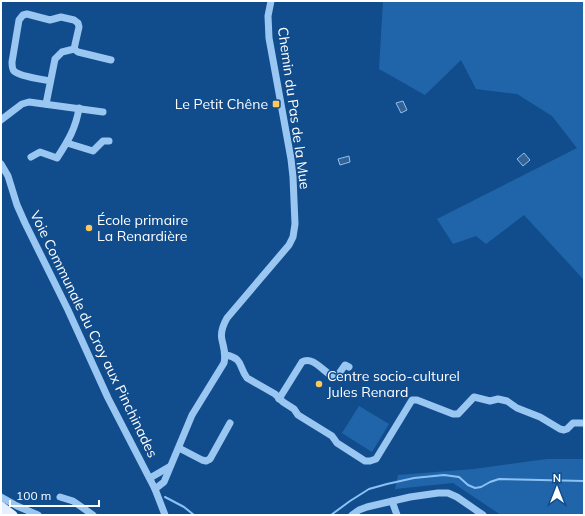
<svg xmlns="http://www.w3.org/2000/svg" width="585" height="516" viewBox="0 0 585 516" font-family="Mulish,sans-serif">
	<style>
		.green { fill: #2065aa }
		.water { fill: #366291; stroke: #8bc1f5 }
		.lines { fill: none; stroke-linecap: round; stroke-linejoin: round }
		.stream { stroke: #8bc1f5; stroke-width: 2 }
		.minor { stroke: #9ac6f2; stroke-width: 7 }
		.major { stroke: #e4f0ff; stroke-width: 9 }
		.poi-dot { fill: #ffc85a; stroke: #114d8d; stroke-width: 1.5 }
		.labels { text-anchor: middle; stroke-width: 3; stroke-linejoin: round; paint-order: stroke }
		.poi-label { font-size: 14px; fill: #fff; stroke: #114d8d; text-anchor: start }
		.street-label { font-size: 14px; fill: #fff; stroke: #114d8d }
	</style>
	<rect width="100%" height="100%" fill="#114d8d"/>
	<g class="green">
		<polygon points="383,1 584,1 584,280 524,215 486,244 476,236 453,244 437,219 577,148 552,116 517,94 476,89 461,60 425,95 379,69"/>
		<polygon points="359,406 389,424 372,452 342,433"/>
		<polygon points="547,459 584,459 584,515 501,515 453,483 395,489 398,475 474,469"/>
	</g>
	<g class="water">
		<polygon points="403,101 407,110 401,113 396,103"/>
		<polygon points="524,153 530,160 523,166 517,159"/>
		<polygon points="349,156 350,162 340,165 338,159"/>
	</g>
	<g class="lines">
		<g class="stream">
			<polyline points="165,497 184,507 194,515"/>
			<polyline points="331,515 350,501 369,489 387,484 414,478 444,475 459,477 468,485 475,488 481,487 490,482 499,479 584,481"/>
		</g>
		<g class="minor">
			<polyline points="74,49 78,52 111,60"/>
			<path d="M46,104L55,59L62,52L74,49L79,27L78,23L74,20L61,17L50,20L27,14L23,15L19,20L12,62C12,65 12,69 14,71C20,77 42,79 50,81"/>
			<polyline points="1,120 22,104 29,102 103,112"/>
			<polyline points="67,143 93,151 103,141 109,141"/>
			<path d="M31,157L40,152L57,158C68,141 76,128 79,108"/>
			<polyline points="1,164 8,176 17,205 25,223 68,310 108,398 155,489 165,515"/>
			<path d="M226,355C244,359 238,366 247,378L275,394L283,402L294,409L298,415L332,436L337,443L365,461H370L376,459L412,400H417L453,414H458L474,397L490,401L498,399L507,401L517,408L540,417L560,429L564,430L567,429L573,423H584"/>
			<path d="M279,399L302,362C313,355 324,373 334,377L338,375L345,365L349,367"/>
			<polyline points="179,448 202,460 206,461 210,459 230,423"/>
			<polyline points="150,478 169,467"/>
			<path d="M155,489L164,482L192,415L224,363C226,354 224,349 222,340C220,332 223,325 227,318L289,245L293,237L295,224L293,177L291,159L269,38L268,16L271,1"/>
			<polyline points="1,497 17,506 38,515"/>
			<polyline points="60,497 73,501 93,515"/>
			<polyline points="392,501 397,515"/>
			<polyline points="352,515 359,510 367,507 410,497 438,493 448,493 457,497 483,515"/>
		</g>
		<g class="major">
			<polyline points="1,506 13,515"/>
			<polyline points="1,514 2,515"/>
		</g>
	</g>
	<g class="poi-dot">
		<rect x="272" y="100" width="8" height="8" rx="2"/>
		<circle cx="89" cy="228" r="4"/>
		<circle cx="319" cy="384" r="4"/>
	</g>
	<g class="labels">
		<g class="poi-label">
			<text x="268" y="109" text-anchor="end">Le Petit Chêne</text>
			<text x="97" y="225">École primaire<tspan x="97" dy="16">La Renardière</tspan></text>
			<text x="327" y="381">Centre socio-culturel<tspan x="327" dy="16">Jules Renard</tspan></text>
		</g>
		<g class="street-label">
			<text transform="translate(294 108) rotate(82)" y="5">Chemin du Pas de la Mue</text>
			<text transform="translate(94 334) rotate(64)" y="5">Voie Communale du Croy aux Pinchinades</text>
		</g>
	</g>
	<rect width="585" height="516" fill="none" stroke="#ffffff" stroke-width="4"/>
	<g transform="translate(557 488)" stroke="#114d8d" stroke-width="3" paint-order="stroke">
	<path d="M0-3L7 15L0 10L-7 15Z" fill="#ffffff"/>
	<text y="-6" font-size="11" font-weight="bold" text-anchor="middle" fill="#ffffff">N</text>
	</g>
	<path d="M10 500v6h89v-6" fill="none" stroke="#ffffff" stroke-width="2"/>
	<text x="16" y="500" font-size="12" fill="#ffffff" stroke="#114d8d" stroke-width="3" paint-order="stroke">100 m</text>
</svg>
